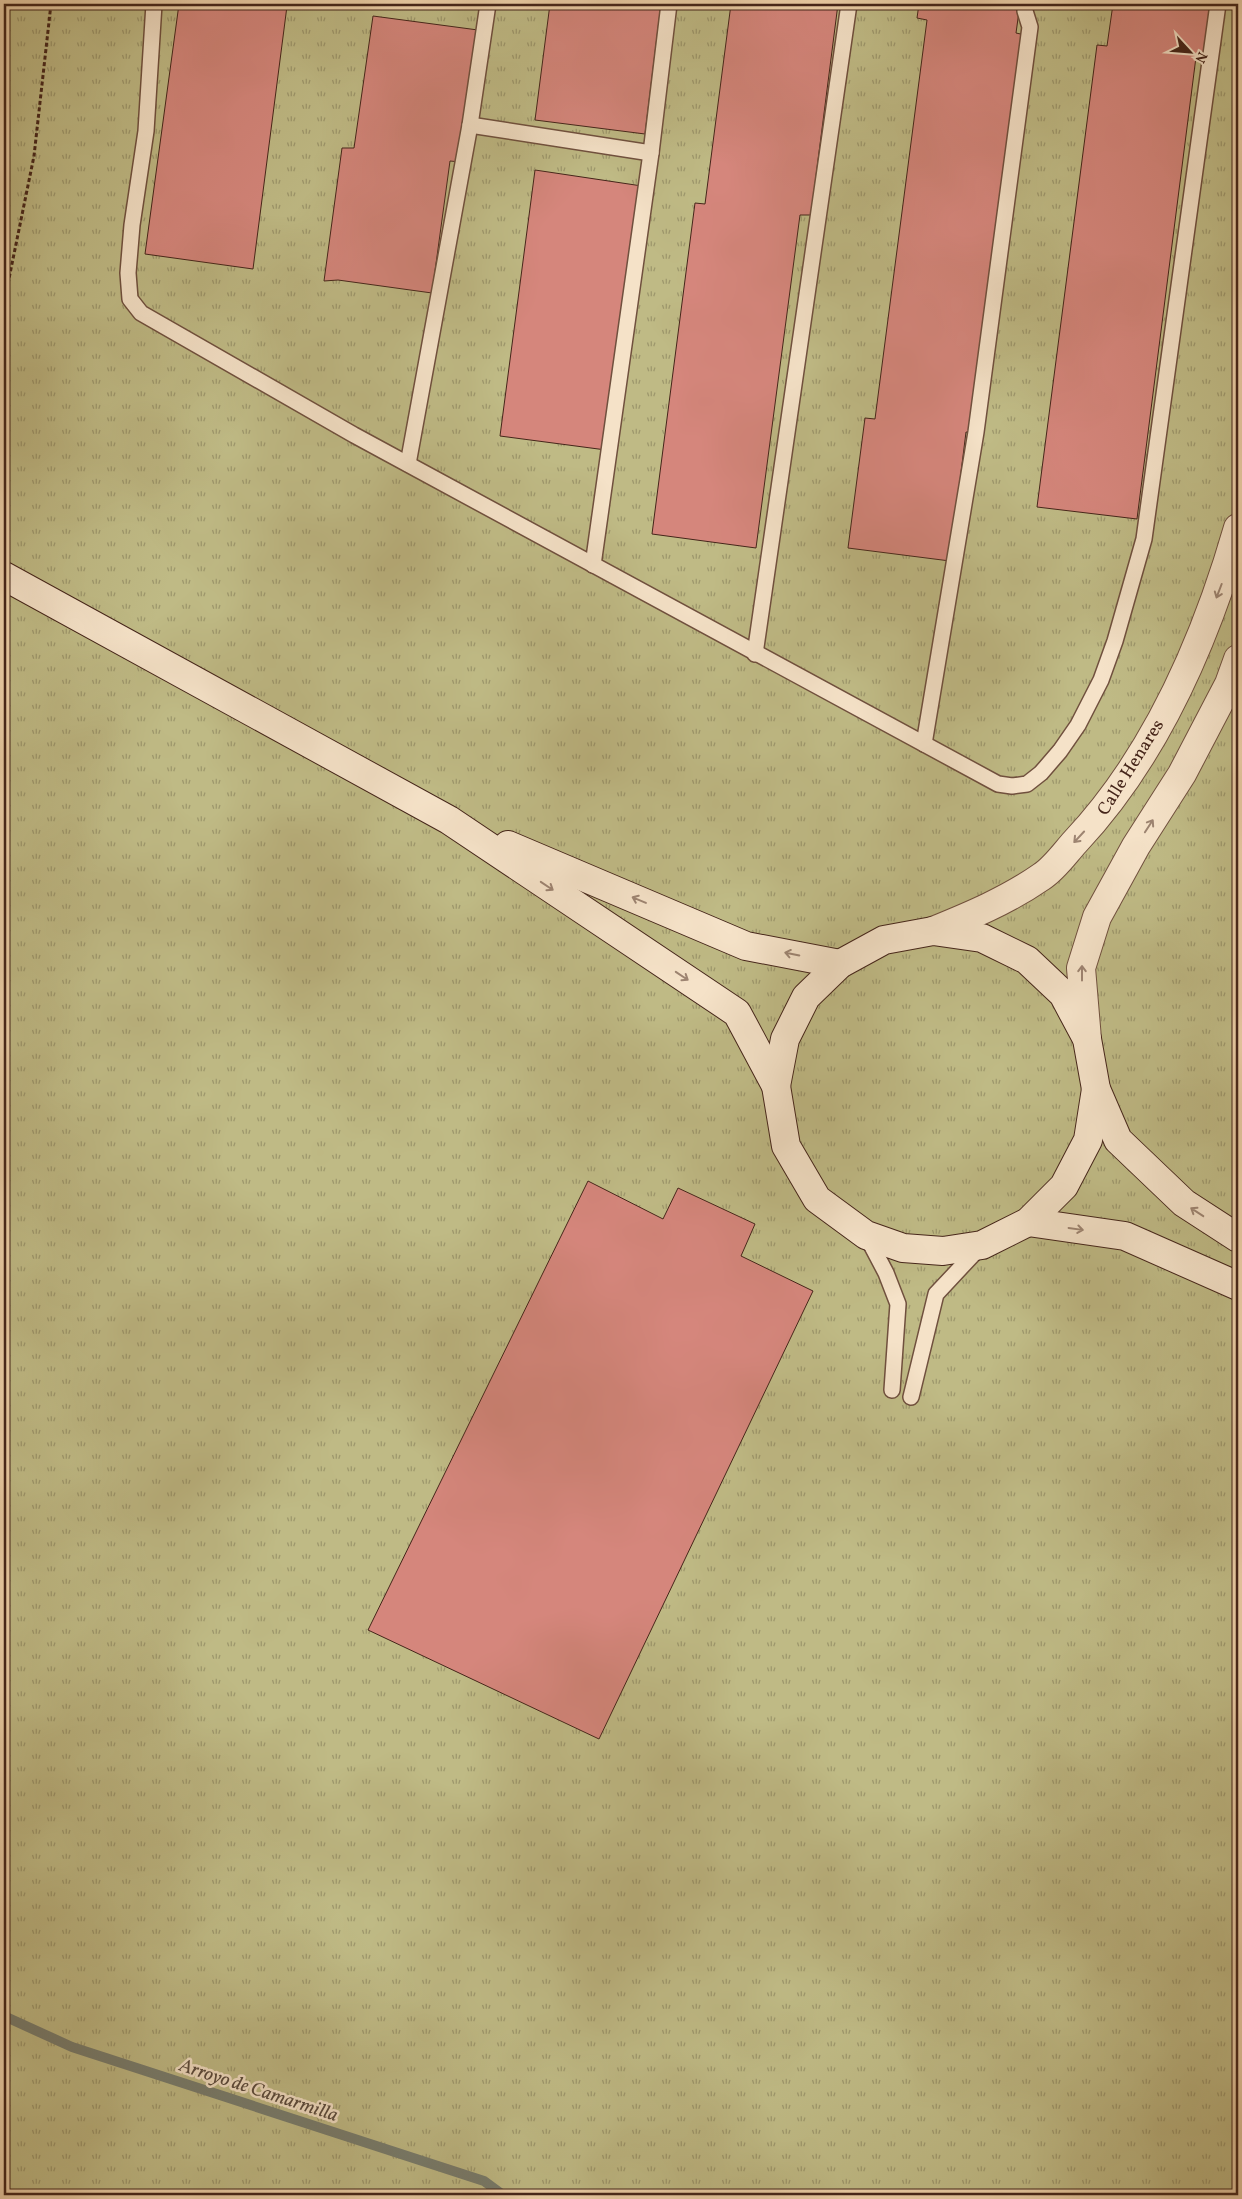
<svg xmlns="http://www.w3.org/2000/svg" width="1242" height="2199" viewBox="0 0 1242 2199" font-family="Vollkorn,serif">
	<style>
		.park { fill: url(#park-tufts); stroke: #827050 }
		.lines { fill: none; stroke-linecap: round; stroke-linejoin: round }
		.stream { stroke: #787d6e; stroke-width: 10 }
		.building { fill: #d5867c; stroke: #45251a }
		.lane-casing { stroke: #70503e; stroke-width: 18 }
		.street-casing { stroke: #70503e; stroke-width: 30 }
		.secondary-casing { stroke: #45251a; stroke-width: 30 }
		.path { stroke: #45251a; stroke-width: 3; stroke-dasharray: 4 2.5; stroke-linecap: butt }
		.lane { stroke: #f5e2c8; stroke-width: 15 }
		.street { stroke: #f5e2c8; stroke-width: 28 }
		.secondary { stroke: #f5e2c8; stroke-width: 28 }
		.oneway { stroke: #9d8471 }
		.labels { text-anchor: middle; stroke-width: 5; stroke-linejoin: round; paint-order: stroke }
		.street-label { font-size: 18px; fill: #45251a; stroke: #f5e2c8 }
		.water-label { font-size: 19px; font-style: italic; fill: #5a4a3d; stroke: #f5e2c8 }
	</style>
	<defs>
		<pattern id="park-tufts" width="24" height="20" patternUnits="userSpaceOnUse" patternTransform="scale(1.25)"><rect width="24" height="20" fill="#bfba85"/><path d="M3 7l-1-3M5 7V3M7 7l1-3M15 17l-1-3M17 17v-4M19 17l1-3" fill="none" stroke="#9d976c"/></pattern>
	</defs>
	<rect width="100%" height="100%" fill="#efd2ab"/>
	<filter id="stains"><feTurbulence type="fractalNoise" baseFrequency=".004" numOctaves="4"/><feColorMatrix values="0 0 0 0 .2 0 0 0 0 .09 0 0 0 0 .02 0 0 0 .5 -.17"/></filter>
	<radialGradient id="worn" r=".72"><stop offset=".6" stop-color="#630" stop-opacity="0"/><stop offset="1" stop-color="#630" stop-opacity=".3"/></radialGradient>
	<rect class="park" x="4" y="4" width="1234" height="2191"/>
	<g class="lines">
		<polyline class="stream" points="4,2016 72,2047 484,2181 503,2195"/>
	</g>
	<g class="building">
		<polygon points="179,4 278,4 287,6 253,269 145,254"/>
		<polygon points="550,4 661,4 645,134 535,120"/>
		<polygon points="731,4 838,4 811,215 800,215 756,548 652,534 695,203 705,204"/>
		<polygon points="919,4 1020,4 1016,33 1025,35 973,433 966,432 950,561 848,548 865,418 875,419 927,20 917,18"/>
		<polygon points="1113,4 1213,4 1206,58 1196,57 1137,519 1037,507 1097,45 1107,46"/>
		<polygon points="373,16 478,30 461,162 450,161 432,293 338,280 324,281 342,148 354,148"/>
		<polygon points="535,170 642,186 606,450 500,436"/>
		<polygon points="588,1181 663,1219 678,1188 755,1224 741,1256 813,1291 599,1739 368,1630"/>
	</g>
	<g class="lines">
		<g class="lane-casing">
			<g id="lane">
				<polyline points="154,4 146,131 132,225 128,273 130,299 141,313 354,435 998,784 1012,786 1027,784 1041,773 1060,751 1078,725 1101,680 1115,641 1144,539 1218,4"/>
				<polyline points="470,125 651,153"/>
				<polyline points="408,464 470,125 488,4"/>
				<polyline points="593,565 651,153 669,4"/>
				<polyline points="755,654 849,4"/>
				<polyline points="924,744 976,432 1030,27 1025,11 1026,4"/>
				<polyline points="866,1235 886,1273 898,1304 892,1390"/>
				<polyline points="911,1397 936,1294 980,1247"/>
			</g>
		</g>
		<g class="street-casing">
			<g id="street">
				<path d="M933,931C970,916 1008,900 1041,877C1054,869 1065,853 1075,842C1156,756 1206,639 1238,528"/>
				<polyline points="1087,1039 1081,968 1097,917 1136,846 1182,774 1229,684 1238,659"/>
			</g>
		</g>
		<g class="secondary-casing">
			<g id="secondary">
				<polyline points="4,576 449,820 737,1013 776,1086 786,1146 817,1199 866,1235 903,1248 943,1251 982,1245 1028,1222 1064,1186 1088,1140 1096,1089"/>
				<polyline points="508,845 746,946 840,964"/>
				<polyline points="776,1086 785,1039 806,997 840,964 884,940 933,931 982,938 1027,960 1063,994 1087,1039 1096,1089 1118,1140 1184,1203 1238,1238"/>
				<polyline points="1028,1222 1125,1236 1238,1286"/>
			</g>
		</g>
		<polyline class="path" points="4,303 34,156 51,4"/>
		<use href="#lane" class="lane"/>
		<use href="#street" class="street"/>
		<use href="#secondary" class="secondary"/>
	</g>
	<defs><path id="oneway-shaft" d="M-6 0H5M1.5-3L5.5 0L1.5 3" fill="none" stroke-width="1.6" stroke-linecap="round" stroke-linejoin="round" transform="scale(1.25)"/></defs>
	<g class="oneway">
		<use href="#oneway-shaft" transform="translate(1219 591) rotate(111)"/>
		<use href="#oneway-shaft" transform="translate(1149 826) rotate(-57)"/>
		<use href="#oneway-shaft" transform="translate(1079 837) rotate(133)"/>
		<use href="#oneway-shaft" transform="translate(547 886) rotate(34)"/>
		<use href="#oneway-shaft" transform="translate(639 900) rotate(-157)"/>
		<use href="#oneway-shaft" transform="translate(792 954) rotate(-169)"/>
		<use href="#oneway-shaft" transform="translate(1082 973) rotate(-90)"/>
		<use href="#oneway-shaft" transform="translate(682 976) rotate(34)"/>
		<use href="#oneway-shaft" transform="translate(1197 1212) rotate(-147)"/>
		<use href="#oneway-shaft" transform="translate(1076 1229) rotate(8)"/>
	</g>
	<g class="labels">
		<g class="street-label">
			<text transform="translate(1130 767) rotate(-58)" y="6">Calle Henares</text>
		</g>
		<g class="water-label">
			<text transform="translate(259 2089) rotate(18)" y="7">Arroyo de Camarmilla</text>
		</g>
	</g>
	<rect width="1242" height="2199" fill="none" stroke="#efd2ab" stroke-width="20"/>
	<rect x="5" y="5" width="1232" height="2189" fill="none" stroke="#45251a" stroke-width="2.5"/>
	<rect x="10" y="10" width="1222" height="2179" fill="none" stroke="#45251a"/>
	<g transform="translate(1190 52) rotate(116)" stroke="#f5e2c8" stroke-width="4" paint-order="stroke">
	<path d="M0-4L9 19L0 12L-9 19Z" fill="#45251a"/>
	<text y="-8" font-size="14" font-weight="bold" text-anchor="middle" fill="#45251a">N</text>
	</g>
	<rect width="100%" height="100%" filter="url(#stains)"/>
	<rect width="100%" height="100%" fill="url(#worn)"/>
</svg>
